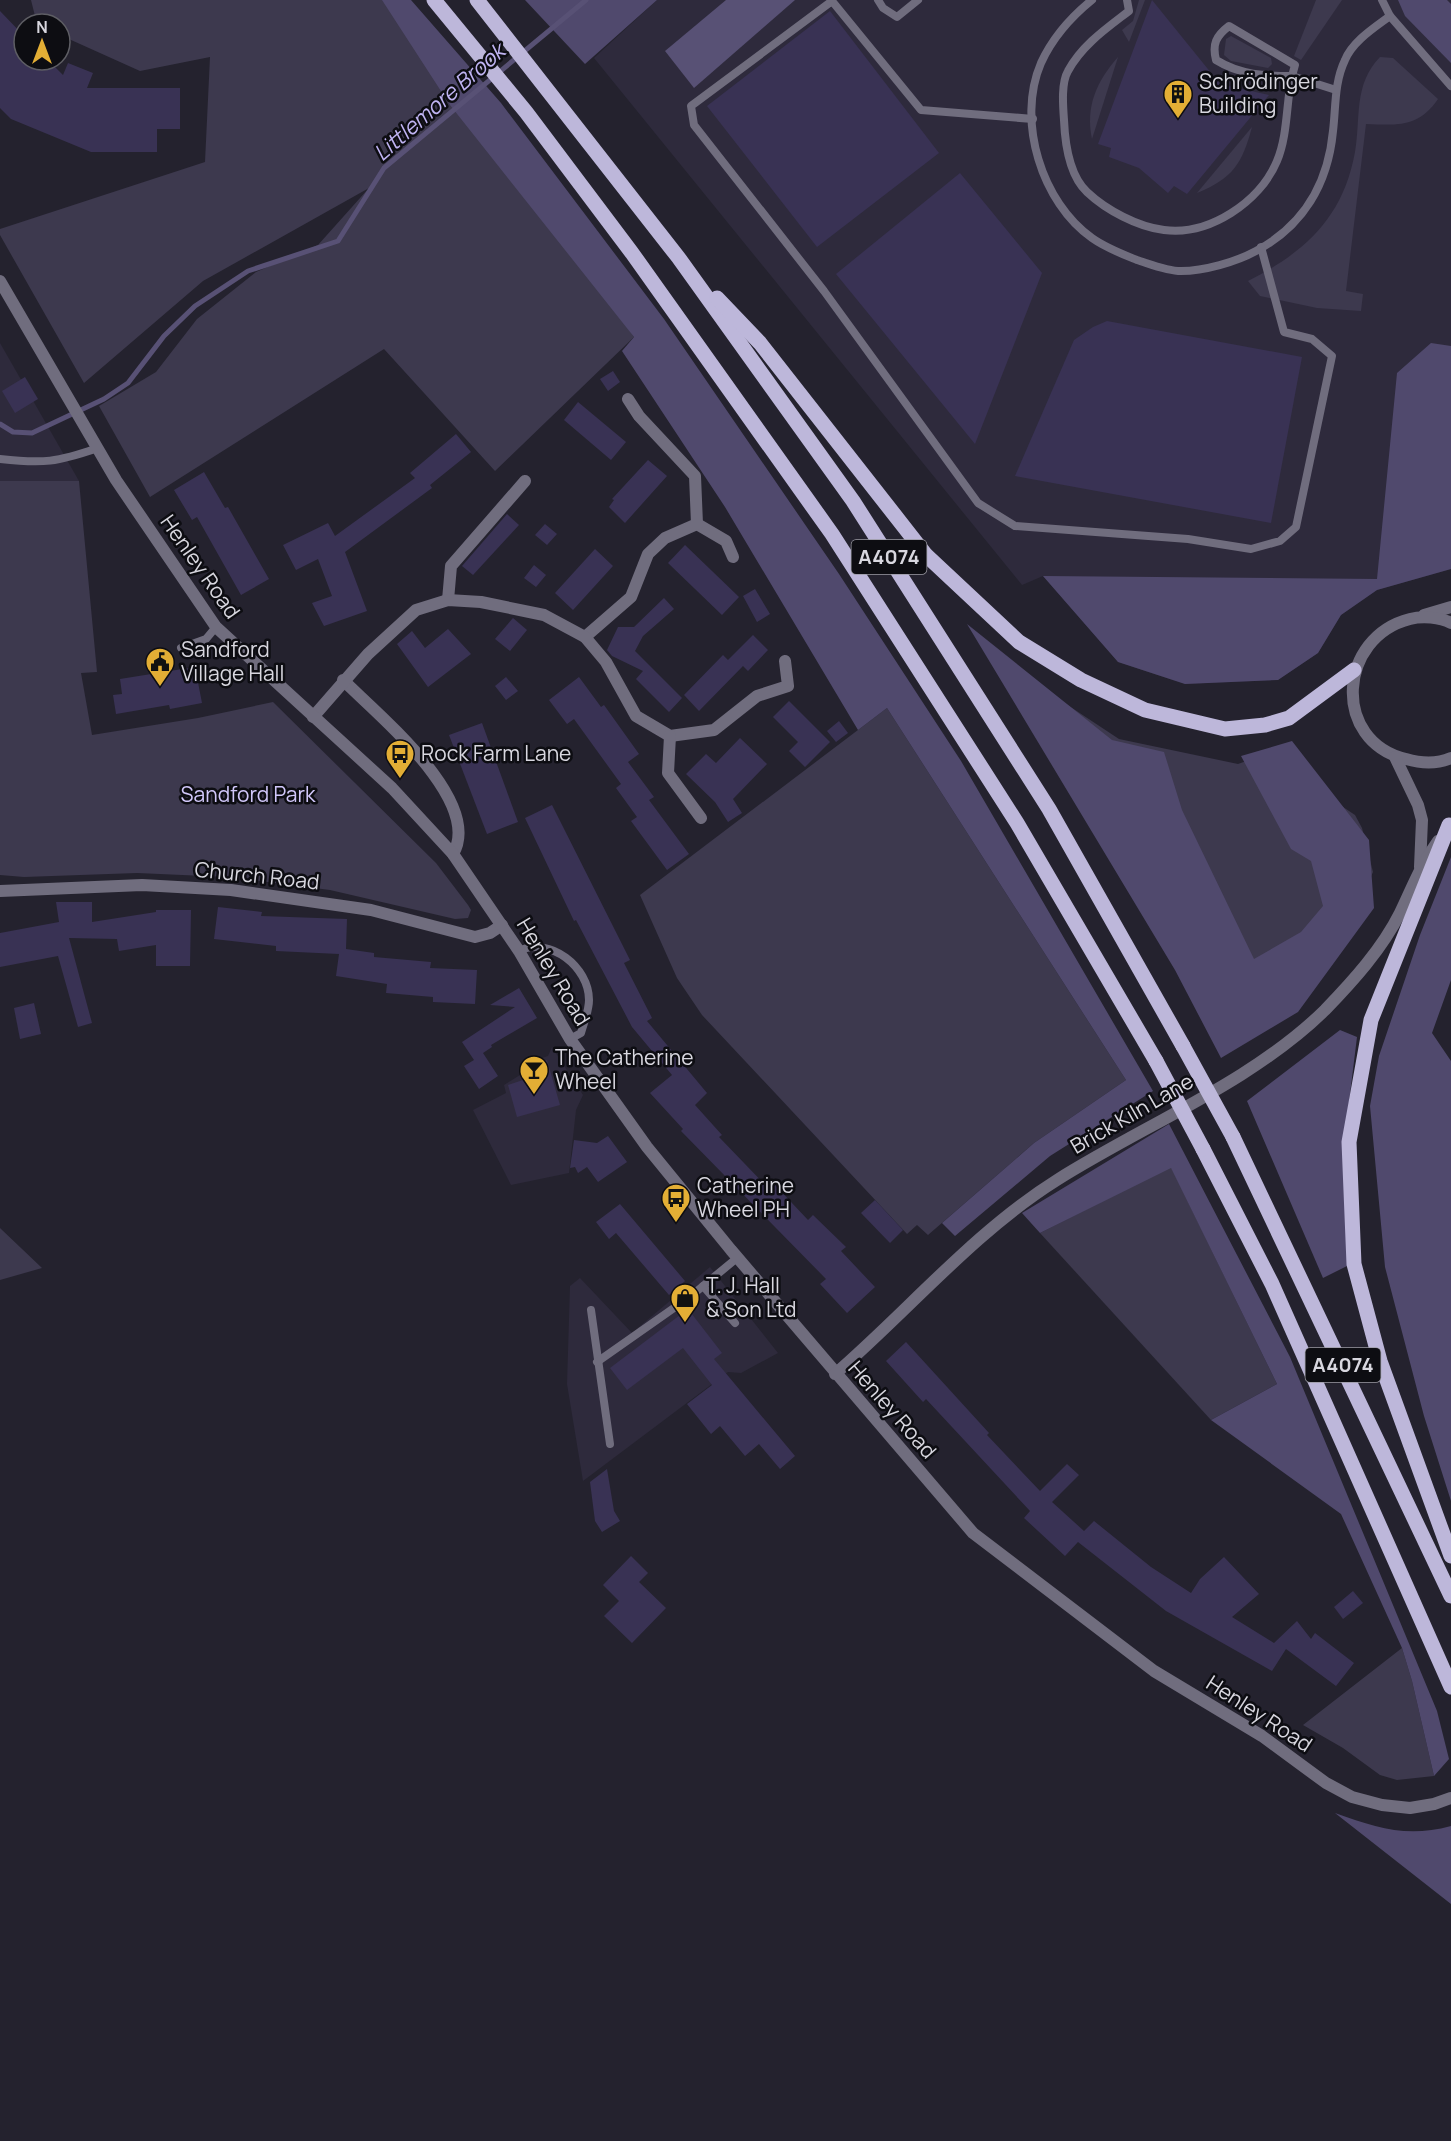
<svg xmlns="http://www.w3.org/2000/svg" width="1451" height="2141" viewBox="0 0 1451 2141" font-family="Manrope,sans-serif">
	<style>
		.built { fill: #2e2a3c }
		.green { fill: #3d394e }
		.forest { fill: #50496d }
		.water { fill: #585175 }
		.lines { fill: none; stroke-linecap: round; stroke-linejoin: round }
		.stream { stroke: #585175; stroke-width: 5 }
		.building { fill: #393254 }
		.service { stroke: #706d7e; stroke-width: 8 }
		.minor { stroke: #706d7e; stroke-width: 12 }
		.tertiary { stroke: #706d7e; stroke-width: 12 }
		.primary { stroke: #bdb7da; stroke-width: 15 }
		.primary-bridge { stroke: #bdb7da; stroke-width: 15 }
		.labels { text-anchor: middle; stroke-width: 5; stroke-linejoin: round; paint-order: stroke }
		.shield { fill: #0d0d12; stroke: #9b9aa2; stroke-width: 1.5 }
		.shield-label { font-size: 20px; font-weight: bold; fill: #d8d7df }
		.poi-label { font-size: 21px; fill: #d8d7df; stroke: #0d0d12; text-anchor: start }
		.street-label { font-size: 21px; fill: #d8d7df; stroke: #0d0d12 }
		.park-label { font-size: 21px; fill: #d1c7fa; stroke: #0d0d12 }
		.water-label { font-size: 22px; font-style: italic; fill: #c0b4f3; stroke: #0d0d12 }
	</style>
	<rect width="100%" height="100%" fill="#24222e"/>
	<g class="built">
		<polygon points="657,0 1451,0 1451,569 1377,590 1341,615 1318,653 1278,680 1185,684 1118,662 1043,576 1022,585 594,58"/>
		<polygon points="0,343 79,481 0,481"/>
		<polygon points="552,1047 583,1095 576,1110 569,1173 511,1185 473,1110 506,1093 504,1085 520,1075 530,1062 548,1056"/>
		<polygon points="710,1267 778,1353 741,1373 728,1372 583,1481 567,1384 570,1286 580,1278 632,1333"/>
	</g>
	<g class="green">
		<polygon points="31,0 397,0 634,337 495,471 384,349 150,497 99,406 156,372 197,319 256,272 318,245 369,188 203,281 84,383 0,235 0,229 205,162 210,57 140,71 60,35 60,24 37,24"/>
		<polygon points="1139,0 1145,0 1129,42 1122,30 1133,21"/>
		<polygon points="1316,0 1342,0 1301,60 1294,56"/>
		<polygon points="1231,36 1271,58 1272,64 1268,68 1231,61 1224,55 1226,39"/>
		<path d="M1118,57L1092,139C1085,106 1097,81 1118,57Z"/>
		<path d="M1380,57L1393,58L1438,99C1418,128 1398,125 1366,124L1346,291L1363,294L1361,311L1317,308L1260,296L1248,281C1305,252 1343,218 1355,152C1361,118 1353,85 1380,57Z"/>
		<path d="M1252,127C1242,164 1233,178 1197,193Z"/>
		<polygon points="0,481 79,481 97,672 81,673 92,735 198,718 273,702 436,863 468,905 471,910 468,918 455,919 330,890 228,877 137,873 24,877 0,875"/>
		<polygon points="1060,700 1119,739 1238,764 1293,744 1322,793 1355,815 1362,828 1373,872 1339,949 1246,1023"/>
		<polygon points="887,708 1126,1080 1034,1143 928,1235 917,1225 907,1234 702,1015 677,978 640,895"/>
		<polygon points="1171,1167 1277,1384 1211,1420 1040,1233"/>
		<polygon points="0,1228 1,1229 42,1268 0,1280"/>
		<polygon points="1402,1648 1412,1681 1434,1776 1397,1780 1380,1775 1343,1748 1303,1725"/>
	</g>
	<g class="forest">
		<polygon points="382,0 411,0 501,103 664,319 839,574 961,761 1153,1091 1050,1156 955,1236 942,1223 1034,1143 1126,1080 887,708 858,730 725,507 622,351 634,337 450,105"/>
		<polygon points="525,0 657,0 585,64"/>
		<polygon points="1398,0 1447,0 1451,4 1451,63 1405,16"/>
		<polygon points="1431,343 1451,346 1451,569 1377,590 1341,615 1318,653 1278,680 1185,684 1118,662 1043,576 1377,579 1397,373"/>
		<polygon points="967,624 1112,740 1164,752 1182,810 1254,959 1301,932 1323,906 1311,861 1291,849 1241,756 1292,741 1369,840 1374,908 1298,1012 1221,1058 1175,970"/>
		<polygon points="1451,857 1451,980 1432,1033 1451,1061 1451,1501 1424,1416 1385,1267 1370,1106 1379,1056 1420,935"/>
		<polygon points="1340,1030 1357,1037 1343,1151 1349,1265 1323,1278 1247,1101"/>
		<polygon points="1169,1124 1290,1357 1437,1711 1449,1759 1434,1776 1412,1681 1402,1648 1341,1514 1211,1420 1277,1384 1171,1168 1040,1233 1022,1213"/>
		<path d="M1335,1813C1377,1828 1407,1838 1451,1826V1904Z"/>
	</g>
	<polygon class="water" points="726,0 795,0 694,88 665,51"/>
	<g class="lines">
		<polyline class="stream" points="0,424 13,432 32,433 104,399 128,383 164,336 195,306 248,271 338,241 384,168 586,0"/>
	</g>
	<g class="building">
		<polygon points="1152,0 1220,84 1269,95 1187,194 1174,186 1168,193 1139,168 1109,157 1111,148 1098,144"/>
		<polygon points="0,11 24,36 24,60 48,60 63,75 68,63 93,73 87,88 180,88 180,129 157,129 157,152 91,152 11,119 0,108"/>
		<polygon points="830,11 939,153 817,247 707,106"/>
		<polygon points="960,173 1042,273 975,444 836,274"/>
		<polygon points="1107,321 1302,357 1271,523 1015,476 1074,340 1093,327"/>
		<polygon points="613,371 620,382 608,391 600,379"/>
		<polygon points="25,377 38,399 15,413 2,391"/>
		<polygon points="578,402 626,442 611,460 564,420"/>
		<polygon points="456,434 471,452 430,485 432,488 345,552 367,611 324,626 312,603 332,596 318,559 296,570 283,545 328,523 335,536 415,478 410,473"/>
		<polygon points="648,460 667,476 625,523 609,507 614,500 612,499"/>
		<polygon points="204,472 225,508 228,507 269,579 241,595 197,517 192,520 174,490"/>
		<polygon points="507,514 519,525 473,575 462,566"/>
		<polygon points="545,524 557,534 547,545 535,535"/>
		<polygon points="685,545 739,597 722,615 668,563"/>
		<polygon points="595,549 613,566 573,610 555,593"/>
		<polygon points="534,565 546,575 536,587 524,578"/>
		<polygon points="755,589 770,614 757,622 743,596"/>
		<polygon points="664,598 674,609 643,636 635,651 682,698 669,712 636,679 643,671 612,656 607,650 618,627 634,627"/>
		<polygon points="513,618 527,630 510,651 495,639"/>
		<polygon points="448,629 471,654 428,687 397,644 412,631 425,648"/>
		<polygon points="753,635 768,650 748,671 743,666 699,711 684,695 723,655 728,660"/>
		<polygon points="195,667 202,703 170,709 169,705 116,714 113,695 122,694 120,679"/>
		<polygon points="506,677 518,691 506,700 495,686"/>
		<polygon points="579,677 601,707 604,705 639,754 628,762 654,797 649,800 689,854 667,870 631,821 637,817 616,788 621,784 574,719 567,724 549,700"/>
		<polygon points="789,701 830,742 805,767 789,751 798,742 773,717"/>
		<polygon points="839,721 848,733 836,742 827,731"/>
		<polygon points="482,723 518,822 487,834 449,735"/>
		<polygon points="740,738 767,764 733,799 742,813 728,822 715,802 686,774 706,754 716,763"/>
		<polygon points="552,805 630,960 624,963 652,1018 647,1021 707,1093 695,1105 722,1135 719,1137 770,1190 775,1185 808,1220 813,1215 846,1247 841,1251 875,1287 847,1313 820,1284 826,1279 681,1131 683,1129 650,1093 672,1075 632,1027 576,920 574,921 525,818"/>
		<polygon points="56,902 92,902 92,922 156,912 156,910 191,910 190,966 156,966 156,945 119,951 117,939 69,938 92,1023 78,1027 58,956 0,967 0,933 59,922"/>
		<polygon points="218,907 262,912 261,916 347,919 346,949 374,953 374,957 431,962 430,968 477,970 475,1004 433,1002 433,997 386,993 387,984 336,976 339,954 276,951 276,946 214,939"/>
		<polygon points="519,988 537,1018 491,1045 492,1047 483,1053 498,1076 479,1089 464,1066 474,1060 462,1042 515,1007 490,1005"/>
		<polygon points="34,1003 41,1034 20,1039 14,1008"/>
		<polygon points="547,1060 560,1105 517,1117 508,1085 523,1080 530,1065"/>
		<polygon points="608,1136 627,1162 598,1182 587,1167 578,1173 575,1167 570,1168 574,1140 597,1143"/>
		<polygon points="875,1200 903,1230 890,1243 861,1213"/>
		<polygon points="620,1204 685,1281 669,1295 616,1233 609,1239 596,1222"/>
		<polygon points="688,1309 722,1353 714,1359 795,1456 780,1469 759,1444 745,1456 720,1426 711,1434 687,1404 712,1385 683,1348 627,1390 610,1368"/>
		<polygon points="906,1342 989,1433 987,1435 1040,1491 1067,1464 1079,1475 1052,1502 1084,1531 1094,1521 1151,1567 1191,1593 1200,1579 1224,1557 1259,1594 1232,1617 1274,1643 1297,1621 1311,1639 1315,1633 1354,1663 1336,1686 1286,1649 1272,1671 1166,1611 1078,1542 1065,1556 1024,1518 1030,1511 926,1399 923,1402 886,1361"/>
		<polygon points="607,1469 614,1511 620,1521 602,1532 595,1521 590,1482"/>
		<polygon points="631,1556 648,1573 639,1582 666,1608 632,1643 604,1616 619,1601 603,1585"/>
		<polygon points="1353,1591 1363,1603 1343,1619 1334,1607"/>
	</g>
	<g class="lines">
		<g class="service">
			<polyline points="878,0 883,8 897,17 918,0"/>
			<path d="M1092,0C1071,17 1052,39 1041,63C1016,121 1042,203 1092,238C1106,248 1122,254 1137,260C1150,264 1167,271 1181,271C1204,271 1236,262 1256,251C1303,226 1328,184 1333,131C1336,107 1334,83 1345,60C1353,41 1374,28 1390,16"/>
			<path d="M1127,0L1129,11C1107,28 1082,45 1068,71C1061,83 1063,106 1064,120C1065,144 1069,175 1087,192C1106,210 1138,227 1164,230C1209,236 1260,202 1277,161C1288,135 1286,103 1292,76L1336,90"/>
			<polyline points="1382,0 1390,16 1451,86"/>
			<path d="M1229,26L1295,65L1292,76C1265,76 1240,75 1216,60C1212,44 1216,36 1229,26Z"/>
			<polyline points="1033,119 921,110 832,1 691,106 694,125 824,291 978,503 1015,526 1188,539 1251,549 1280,541 1296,527 1332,356 1312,339 1284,332 1261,247"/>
			<path d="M0,459C44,464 57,462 98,448"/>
			<polyline points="181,648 206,639 216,627"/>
			<path d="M519,951C550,936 589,967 589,1000C589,1011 584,1022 581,1033L570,1039"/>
			<polyline points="703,1286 735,1323"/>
			<polyline points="591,1310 610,1444"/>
			<polyline points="597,1362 691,1296 737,1258"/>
		</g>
		<g class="minor">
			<polyline points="697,524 726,541 733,557"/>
			<polyline points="448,600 451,566 525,481"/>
			<polyline points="585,637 631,597 648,554 665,538 697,524 695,476 639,416 628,399"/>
			<path d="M343,680C377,714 484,801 453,854"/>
			<polyline points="313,717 368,654 416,610 448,600 481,602 544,615 585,637 606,662 636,716 670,736 714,730 757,696 788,686 785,661"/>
			<polyline points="670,736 668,773 701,818"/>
			<polyline points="0,891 142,885 231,890 371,910 475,937 490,933 502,925"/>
		</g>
		<g class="tertiary">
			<polyline points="0,281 116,480 216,627 392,788 453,854 519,951 570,1039 647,1147 731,1250 973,1533 1154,1671 1262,1736 1326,1783 1352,1797 1382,1805 1410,1808 1434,1804 1451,1798"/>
			<polyline points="1424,615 1451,607"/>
			<path d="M1451,623C1440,617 1422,616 1410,619C1338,637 1331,741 1406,759C1420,763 1437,764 1451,758"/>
			<polyline points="1395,757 1418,805 1422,820 1420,867"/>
			<path d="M835,1374C909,1310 974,1232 1057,1180C1144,1125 1252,1082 1325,1010C1353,981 1382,949 1400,913C1413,886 1420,866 1438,841"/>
		</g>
		<g class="primary">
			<polyline points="434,0 526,112 632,253 832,534 1017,823 1156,1061"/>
			<polyline points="477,0 678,257 853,501 1049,809 1183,1046"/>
			<polyline points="717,298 760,343 926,555 1019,642 1081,680 1145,710 1225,729 1265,725 1289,718 1354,670"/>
			<polyline points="1449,825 1371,1020 1349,1142 1354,1264 1380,1361 1451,1556"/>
			<polyline points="1233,1137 1451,1596"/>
			<polyline points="1203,1149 1272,1284 1451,1687"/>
		</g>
		<g class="primary-bridge">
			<polyline points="1183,1046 1233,1137"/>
			<polyline points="1156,1061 1203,1149"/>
		</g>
	</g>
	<defs>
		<g id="building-pin" transform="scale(1.5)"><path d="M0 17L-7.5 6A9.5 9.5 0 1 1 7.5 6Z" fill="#e3ae35" stroke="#0d0d12"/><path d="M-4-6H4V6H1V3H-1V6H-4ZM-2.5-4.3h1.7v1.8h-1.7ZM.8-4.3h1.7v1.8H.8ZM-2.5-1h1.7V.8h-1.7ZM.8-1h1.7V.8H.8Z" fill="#111"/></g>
		<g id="civic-pin" transform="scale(1.5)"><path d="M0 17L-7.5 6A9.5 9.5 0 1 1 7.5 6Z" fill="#e3ae35" stroke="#0d0d12"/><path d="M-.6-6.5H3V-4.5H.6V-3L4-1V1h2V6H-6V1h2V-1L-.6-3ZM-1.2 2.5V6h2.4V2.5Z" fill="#111"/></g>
		<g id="bus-pin" transform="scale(1.5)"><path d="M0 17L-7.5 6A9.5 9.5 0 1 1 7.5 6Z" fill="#e3ae35" stroke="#0d0d12"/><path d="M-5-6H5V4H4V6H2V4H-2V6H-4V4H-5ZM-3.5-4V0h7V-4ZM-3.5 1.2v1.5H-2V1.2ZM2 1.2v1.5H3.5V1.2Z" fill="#111"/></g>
		<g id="bar-pin" transform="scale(1.5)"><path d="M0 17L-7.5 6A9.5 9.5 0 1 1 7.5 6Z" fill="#e3ae35" stroke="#0d0d12"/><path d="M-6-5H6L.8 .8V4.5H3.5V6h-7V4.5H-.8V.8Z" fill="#111"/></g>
		<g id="shop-pin" transform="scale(1.5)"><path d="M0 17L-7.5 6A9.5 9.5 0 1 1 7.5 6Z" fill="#e3ae35" stroke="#0d0d12"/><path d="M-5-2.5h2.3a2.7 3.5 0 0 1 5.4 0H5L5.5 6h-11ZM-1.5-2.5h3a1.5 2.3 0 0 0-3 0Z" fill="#111"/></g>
	</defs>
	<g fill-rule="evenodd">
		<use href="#building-pin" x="1178" y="94"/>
		<use href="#civic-pin" x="160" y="662"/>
		<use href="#bus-pin" x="400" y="754"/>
		<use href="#bar-pin" x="534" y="1070"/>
		<use href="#bus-pin" x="676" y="1198"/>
		<use href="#shop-pin" x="685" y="1298"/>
	</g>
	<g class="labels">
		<g class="shield">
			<rect x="851.5" y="540" width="75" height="34" rx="4.5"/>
			<rect x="1305.5" y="1348" width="75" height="34" rx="4.5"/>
		</g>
		<g class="shield-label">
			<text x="889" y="564">A4074</text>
			<text x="1343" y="1372">A4074</text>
		</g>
		<g class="poi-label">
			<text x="1199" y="89">Schrödinger<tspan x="1199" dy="24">Building</tspan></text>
			<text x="181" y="657">Sandford<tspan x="181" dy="24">Village Hall</tspan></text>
			<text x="421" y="761">Rock Farm Lane</text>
			<text x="555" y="1065">The Catherine<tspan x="555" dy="24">Wheel</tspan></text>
			<text x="697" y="1193">Catherine<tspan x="697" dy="24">Wheel PH</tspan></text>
			<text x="706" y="1293">T. J. Hall<tspan x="706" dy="24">&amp; Son Ltd</tspan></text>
		</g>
		<g class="street-label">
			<text transform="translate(200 567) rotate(55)" y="7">Henley Road</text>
			<text transform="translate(257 876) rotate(6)" y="7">Church Road</text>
			<text transform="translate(553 972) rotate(59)" y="7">Henley Road</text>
			<text transform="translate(1132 1114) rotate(-30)" y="7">Brick Kiln Lane</text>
			<text transform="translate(892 1410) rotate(49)" y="7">Henley Road</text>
			<text transform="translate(1259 1714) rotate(33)" y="7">Henley Road</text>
		</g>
		<g class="park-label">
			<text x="248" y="802">Sandford Park</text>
		</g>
		<g class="water-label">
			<text transform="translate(439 102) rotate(-41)" y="8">Littlemore Brook</text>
		</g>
	</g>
	<g transform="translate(42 42)"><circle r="28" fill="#0d0d12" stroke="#5e5e64" stroke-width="1.5"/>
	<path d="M0-4.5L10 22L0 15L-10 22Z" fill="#e3ae35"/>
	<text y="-9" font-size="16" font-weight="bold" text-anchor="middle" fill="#d8d7df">N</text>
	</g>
</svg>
